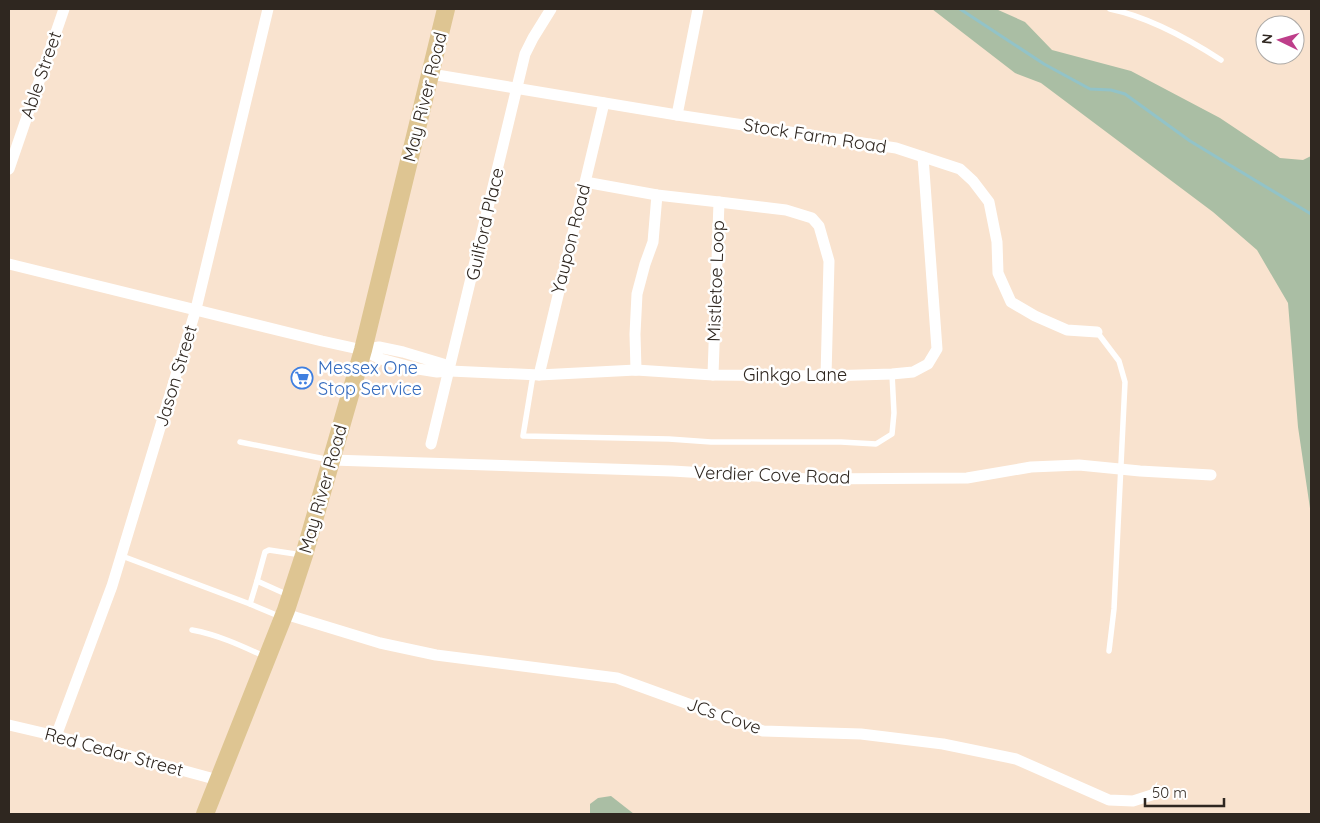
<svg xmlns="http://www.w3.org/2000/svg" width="1320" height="823" viewBox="0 0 1320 823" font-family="Quicksand,sans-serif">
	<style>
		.green { fill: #aabea4 }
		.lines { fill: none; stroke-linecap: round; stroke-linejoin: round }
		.stream { stroke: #92c3c8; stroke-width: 3 }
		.service { stroke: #fff; stroke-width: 5.5 }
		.minor { stroke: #fff; stroke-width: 11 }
		.primary { stroke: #dec592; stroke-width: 18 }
		.labels { text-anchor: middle; stroke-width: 5; stroke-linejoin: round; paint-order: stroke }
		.street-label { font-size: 18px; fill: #2f2720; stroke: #fff }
		.shop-label { font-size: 18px; fill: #366cbe; stroke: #fff; text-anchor: start }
	</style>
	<rect width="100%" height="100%" fill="#f9e3cf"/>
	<g class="green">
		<polygon points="932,9 996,9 1025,22 1052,50 1131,71 1220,118 1280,158 1303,160 1311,156 1311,515 1298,427 1288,303 1257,250 1213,212 1041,83 1015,73"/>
		<polygon points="611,796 634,814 590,814 590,804 598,798"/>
	</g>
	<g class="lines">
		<polyline class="stream" points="960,9 1044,64 1090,89 1111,90 1125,94 1190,141 1311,214"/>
		<g class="service">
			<path d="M1110,9C1149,17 1187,38 1221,60"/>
			<polyline points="1097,332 1119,361 1125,382 1114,609 1109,651"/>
			<polyline points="533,375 523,436 669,439 711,442 841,442 876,444 892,434 894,413 892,374"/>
			<polyline points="240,442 330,460"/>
			<polyline points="122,556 250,604"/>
			<polyline points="257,581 250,604 281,617"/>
			<polyline points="288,595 257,581 265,552 269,550 302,555"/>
			<path d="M192,630C219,635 242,646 266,657"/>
		</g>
		<g class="minor">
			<polyline points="431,74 677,115 896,148 960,169 973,181 989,202 997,242 998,273 1011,302 1035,316 1067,330 1097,332"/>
			<polyline points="677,115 698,9"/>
			<polyline points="9,169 64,9"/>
			<polyline points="585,182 657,195 719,202 713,375"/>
			<polyline points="719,202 786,210 812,218 819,226 829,261 826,376"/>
			<polyline points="9,264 322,341 363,350 381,359 418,369 437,372 450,371 443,364 403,352 379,347 363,350"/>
			<polyline points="636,370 635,334 637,294 645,264 653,242 657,195"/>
			<polyline points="450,371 539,375 636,370 713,375 826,376 892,374 913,372 928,364 937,349 923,157"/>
			<polyline points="539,375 604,103"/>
			<polyline points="431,444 525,54 533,38 551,9"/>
			<polyline points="332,460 672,471 809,479 967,478 1031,467 1079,465 1140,471 1211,475"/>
			<polyline points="285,614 380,643 436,655 617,678 763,731 861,734 943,744 1016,759 1109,800 1133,801 1161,792"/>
			<polyline points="9,725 56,736 218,780"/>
			<polyline points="56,736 112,586 196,309 268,9"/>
		</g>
		<polyline class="primary" points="205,814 286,610 304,555 363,350 446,9"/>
	</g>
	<defs>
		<g id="supermarket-ring" transform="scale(1.125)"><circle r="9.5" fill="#fff" stroke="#3f7fe0" stroke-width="1.5"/><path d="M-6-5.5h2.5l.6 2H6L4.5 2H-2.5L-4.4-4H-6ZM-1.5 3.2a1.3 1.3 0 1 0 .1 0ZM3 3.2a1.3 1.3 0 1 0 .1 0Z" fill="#3f7fe0"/></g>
	</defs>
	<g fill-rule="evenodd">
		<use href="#supermarket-ring" x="302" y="378"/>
	</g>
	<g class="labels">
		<g class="street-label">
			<text transform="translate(41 75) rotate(-71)" y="6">Able Street</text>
			<text transform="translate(425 97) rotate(-76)" y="6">May River Road</text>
			<text transform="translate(815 136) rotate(9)" y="6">Stock Farm Road</text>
			<text transform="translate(485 224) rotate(-77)" y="6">Guilford Place</text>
			<text transform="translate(571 239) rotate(-76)" y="6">Yaupon Road</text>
			<text transform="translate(716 281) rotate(-88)" y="6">Mistletoe Loop</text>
			<text x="795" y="381">Ginkgo Lane</text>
			<text transform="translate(176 376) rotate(-73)" y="6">Jason Street</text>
			<text transform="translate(772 475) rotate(2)" y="6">Verdier Cove Road</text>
			<text transform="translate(323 489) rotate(-74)" y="6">May River Road</text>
			<text transform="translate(724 716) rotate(19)" y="6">JCs Cove</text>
			<text transform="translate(114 752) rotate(15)" y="6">Red Cedar Street</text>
		</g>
		<g class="shop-label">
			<text x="318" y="374">Messex One<tspan x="318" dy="21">Stop Service</tspan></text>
		</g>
	</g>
	<rect width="1320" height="823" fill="none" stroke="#2f2720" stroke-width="20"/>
	<g transform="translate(1280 40) rotate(275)"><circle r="24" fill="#ffffff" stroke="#aca9a6"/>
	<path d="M0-4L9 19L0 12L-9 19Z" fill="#be3e8a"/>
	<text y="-8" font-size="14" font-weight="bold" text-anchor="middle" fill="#2f2720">N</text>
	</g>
	<path d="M1145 798v8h79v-8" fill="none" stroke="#2f2720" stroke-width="2.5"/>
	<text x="1152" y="798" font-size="15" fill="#2f2720" stroke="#ffffff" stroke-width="4" paint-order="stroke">50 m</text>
</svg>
